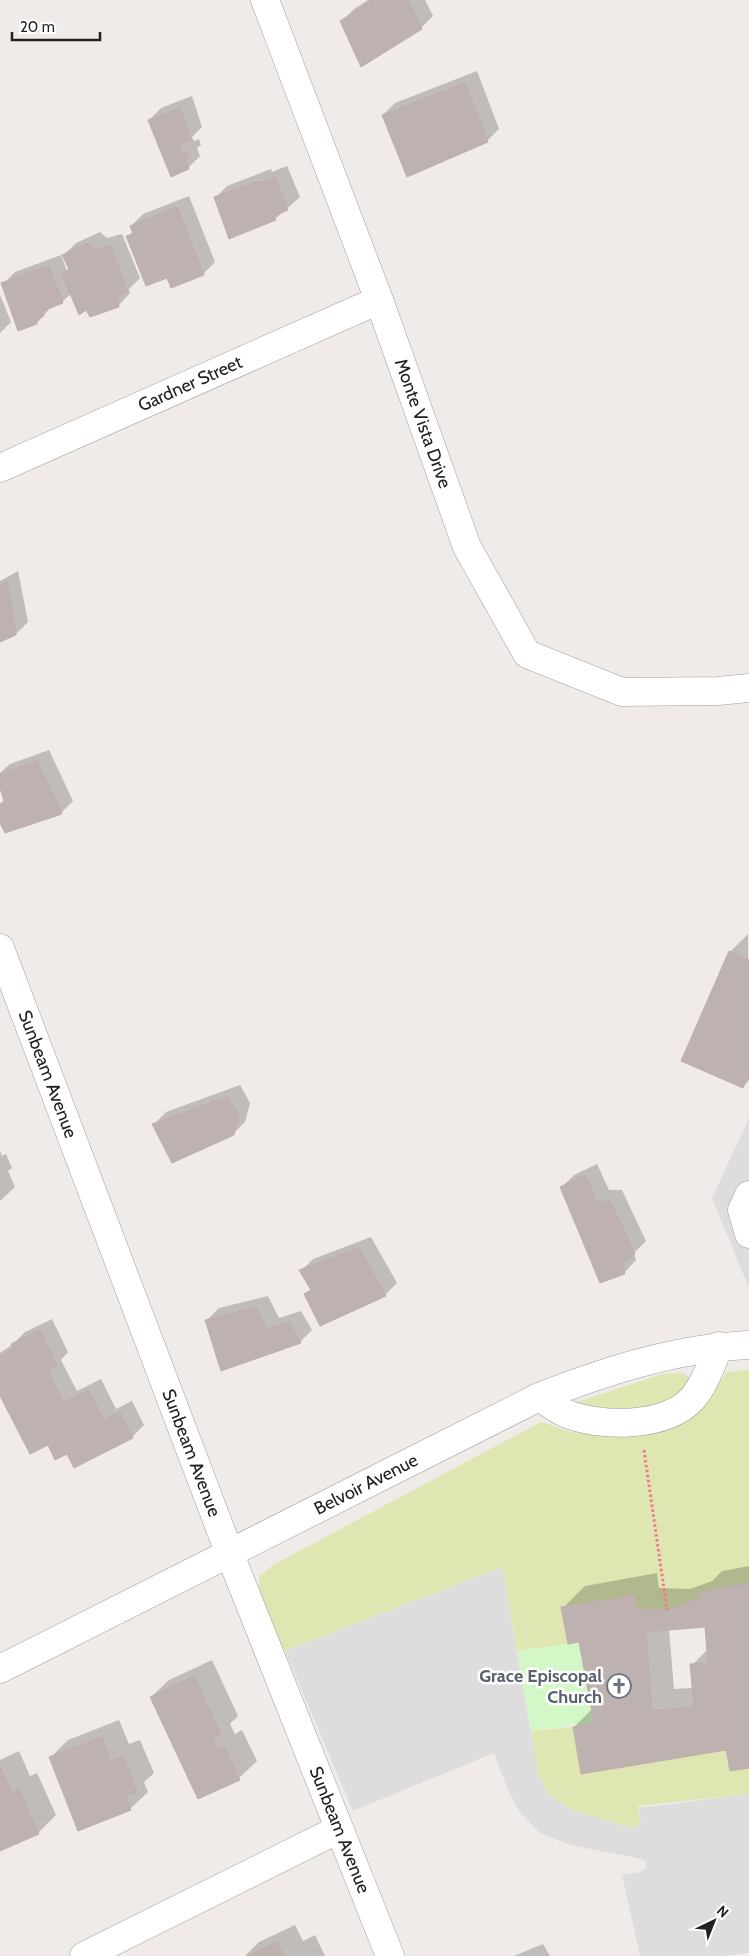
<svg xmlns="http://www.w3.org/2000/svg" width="749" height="1956" viewBox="0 0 749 1956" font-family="Cabin,sans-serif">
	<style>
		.grass { fill: #dee7b1 }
		.park { fill: #d4f7c8 }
		.parking { fill: #ddd }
		.shadow { fill: #0003; fill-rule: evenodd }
		.building { fill: #beb2b1; stroke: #c2adab; fill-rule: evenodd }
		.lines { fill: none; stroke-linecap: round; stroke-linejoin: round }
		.minor-casing { stroke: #9e9e9e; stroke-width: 29 }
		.path { stroke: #f37694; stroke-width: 3; stroke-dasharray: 2.5 2.5; stroke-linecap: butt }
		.minor { stroke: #fff; stroke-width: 28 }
		.labels { text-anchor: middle; stroke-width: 5; stroke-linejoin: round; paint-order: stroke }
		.street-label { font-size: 18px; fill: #212121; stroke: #fff }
		.worship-label { font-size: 18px; font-weight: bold; fill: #5b616d; stroke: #fff; text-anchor: end }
	</style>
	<rect width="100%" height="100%" fill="#f0ebe8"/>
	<g class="grass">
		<polygon points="749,1370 749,1583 667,1610 637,1609 635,1595 562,1607 568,1644 517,1651 502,1567 285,1651 260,1604 259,1576 273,1565 541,1422 575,1433 628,1432 693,1417 727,1372"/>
		<polygon points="684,1373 692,1380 689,1389 668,1402 600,1416 574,1403 663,1374"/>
		<path d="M573,1727L581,1774L726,1750L730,1771L749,1768V1794L638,1806L641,1826L632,1828C609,1821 563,1812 548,1794C535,1777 534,1751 531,1731Z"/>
	</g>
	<polygon class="park" points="579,1642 594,1723 531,1731 517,1651"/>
	<g class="parking">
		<polygon points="749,1118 749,1288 712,1198"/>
		<polygon points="502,1567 538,1773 548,1794 572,1810 632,1828 641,1826 639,1808 749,1794 749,1953 721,1956 640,1956 622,1875 640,1872 646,1868 646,1862 637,1858 570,1845 540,1833 518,1810 506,1785 494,1753 353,1811 285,1651"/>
	</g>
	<g class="shadow">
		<polygon points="368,0 425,0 433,16 421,28 342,21 354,9"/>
		<polygon points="477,71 499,129 487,141 383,115 395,103"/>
		<polygon points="192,96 202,127 192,137 194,141 199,139 201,145 197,148 200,156 188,168 149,120 161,108"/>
		<polygon points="287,166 300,197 275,219 215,198 227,186 271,169 272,172"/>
		<polygon points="189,196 215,262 203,274 168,276 128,237 133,231 131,226 143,214"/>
		<polygon points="100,232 107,238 122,234 140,278 129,289 130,293 118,306 72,293 62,302 52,306 37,323 19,329 3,284 15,272 61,255 67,271 70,268 64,255 76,243"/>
		<polygon points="0,295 11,322 0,333"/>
		<polygon points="18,571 28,622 16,634 0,641 0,581"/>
		<polygon points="49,750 73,801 61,813 0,821 0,806 5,801 0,783 0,773 10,764"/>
		<polygon points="748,934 749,1080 743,1087 730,952"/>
		<polygon points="240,1085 250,1103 245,1122 233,1134 154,1124 166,1112"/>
		<polygon points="0,1150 2,1156 6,1154 12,1168 8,1171 15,1187 0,1201"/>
		<polygon points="597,1164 609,1190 622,1190 646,1241 634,1253 636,1260 624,1273 562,1187 574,1175"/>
		<polygon points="371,1237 397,1283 385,1295 306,1294 312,1288 301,1271 313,1259"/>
		<polygon points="268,1296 279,1318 301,1311 312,1330 300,1342 207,1320 219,1308"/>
		<polygon points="52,1319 68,1352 61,1360 77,1391 101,1379 116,1409 132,1401 144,1425 132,1437 67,1452 49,1443 0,1393 0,1353 12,1345 25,1332"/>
		<path d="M749,1566V1766L727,1748L574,1727L592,1709L580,1640L563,1608L585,1586L657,1573L659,1588L690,1589L712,1581L722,1571ZM706,1626L708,1649L692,1665L693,1688L674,1689L669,1629Z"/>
		<polygon points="212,1660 238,1716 230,1724 235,1734 242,1730 257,1761 239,1778 151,1697 169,1680"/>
		<polygon points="119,1720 129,1744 140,1740 154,1773 144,1782 148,1792 130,1809 51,1757 68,1740"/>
		<polygon points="19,1751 30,1776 37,1773 56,1815 38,1833 0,1850 0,1760"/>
		<polygon points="295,1925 303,1941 315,1935 325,1956 245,1956 259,1942"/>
		<polygon points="543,1944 550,1956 514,1956"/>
	</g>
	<g class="building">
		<polygon points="373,0 408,0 422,29 361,67 340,21"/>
		<polygon points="465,83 488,142 407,177 382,115"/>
		<polygon points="180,108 191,140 179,144 182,152 187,151 189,158 185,159 189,169 171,177 148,120"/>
		<polygon points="275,177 288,210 274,216 276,220 229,239 214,197 259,181 260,183"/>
		<polygon points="177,207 204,275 171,288 167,278 146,286 126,236 133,234 130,226"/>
		<polygon points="88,243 95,250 110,245 128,291 117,297 119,307 90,317 86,310 79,315 62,274 69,269 62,255"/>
		<polygon points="49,266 63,303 43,311 44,316 36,319 37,324 18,331 1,283"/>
		<polygon points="7,581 16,635 0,642 0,585"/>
		<polygon points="37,761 62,814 5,833 0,823 0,804 4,801 0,788 0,774"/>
		<polygon points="729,951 749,960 749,1075 743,1088 681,1061"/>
		<polygon points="228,1097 239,1116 234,1135 172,1163 152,1124"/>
		<polygon points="585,1175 597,1202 610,1201 635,1254 622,1263 625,1274 600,1283 560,1187"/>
		<polygon points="359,1248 386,1296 320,1326 304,1294 311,1290 299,1270"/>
		<polygon points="256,1307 267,1329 289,1322 301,1343 221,1371 205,1320"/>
		<polygon points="40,1330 57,1365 48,1370 64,1402 89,1390 104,1420 120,1412 133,1438 74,1468 67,1454 55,1460 48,1445 30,1454 0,1396 0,1356 14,1349 11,1344"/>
		<path d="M749,1583V1768L730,1771L726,1750L581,1774L573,1727L594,1723L579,1642L568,1644L561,1607L635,1595L637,1609L667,1610L699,1598L698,1592ZM705,1627L708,1663L690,1664L694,1707L652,1711L646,1632Z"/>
		<polygon points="194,1676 221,1734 212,1738 217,1750 224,1746 240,1780 198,1799 150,1697"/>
		<polygon points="102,1737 111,1761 123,1757 137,1792 126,1796 131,1810 78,1831 49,1757"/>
		<polygon points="1,1768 12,1793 19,1790 39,1834 0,1851 0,1769"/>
		<polygon points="277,1942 284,1956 247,1956"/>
	</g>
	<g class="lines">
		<g class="minor-casing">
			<g id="minor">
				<path id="s1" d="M265,0L379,300L467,547L527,654L622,692L718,691L749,688"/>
				<path id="s2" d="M0,468L379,300"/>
				<path id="s3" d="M0,948L229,1552L390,1956"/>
				<polyline points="749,1195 742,1210 749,1234"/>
				<path d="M539,1397C547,1402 556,1409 565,1413C600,1428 666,1428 693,1398C705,1384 712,1363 719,1346"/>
				<path id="s4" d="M0,1669L539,1397C606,1371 676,1348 749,1345"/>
				<polyline points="84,1956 339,1829"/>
			</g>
		</g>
		<polyline class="path" points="644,1450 667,1610"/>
		<use href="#minor" class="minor"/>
	</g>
	<defs>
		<g id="church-ring" transform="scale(1.25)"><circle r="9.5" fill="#fff" stroke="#6b7280" stroke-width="1.5"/><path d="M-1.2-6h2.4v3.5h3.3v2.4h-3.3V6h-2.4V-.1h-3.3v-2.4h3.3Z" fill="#6b7280"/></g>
	</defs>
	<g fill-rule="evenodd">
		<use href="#church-ring" x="619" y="1686"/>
	</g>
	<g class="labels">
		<g class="street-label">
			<text dy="6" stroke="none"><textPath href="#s2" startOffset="208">Gardner Street</textPath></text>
			<text dy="6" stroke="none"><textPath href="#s1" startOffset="452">Monte Vista Drive</textPath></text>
			<text dy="6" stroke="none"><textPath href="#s3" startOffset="135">Sunbeam Avenue</textPath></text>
			<text dy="6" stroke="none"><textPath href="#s3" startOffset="540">Sunbeam Avenue</textPath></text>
			<text dy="6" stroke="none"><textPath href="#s4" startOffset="410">Belvoir Avenue</textPath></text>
			<text dy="6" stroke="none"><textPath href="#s3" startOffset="945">Sunbeam Avenue</textPath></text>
		</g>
		<g class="worship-label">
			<text x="602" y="1682">Grace Episcopal<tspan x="602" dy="21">Church</tspan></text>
		</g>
	</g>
	<g transform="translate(714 1921) rotate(43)" stroke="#ffffff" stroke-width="4" paint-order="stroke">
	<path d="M0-4L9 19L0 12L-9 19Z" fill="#212121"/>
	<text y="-8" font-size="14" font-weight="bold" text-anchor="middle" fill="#212121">N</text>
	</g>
	<path d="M12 32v8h88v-8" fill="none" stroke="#212121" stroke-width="2.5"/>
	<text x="20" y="32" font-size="15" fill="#212121" stroke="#ffffff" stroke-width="4" paint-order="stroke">20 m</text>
</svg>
